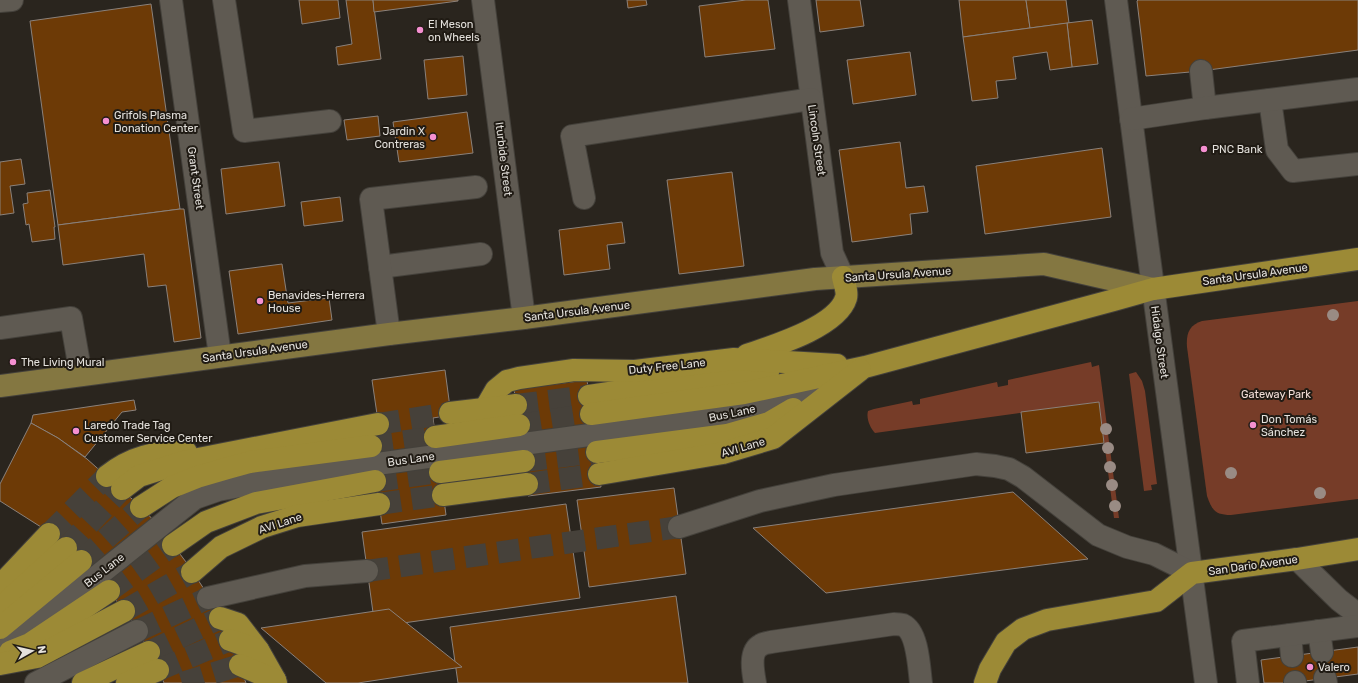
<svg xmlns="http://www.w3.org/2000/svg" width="1358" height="683" viewBox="0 0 1358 683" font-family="Rubik,sans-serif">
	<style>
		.green { fill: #763c28 }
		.building { fill: #6d3a06; stroke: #8a817b }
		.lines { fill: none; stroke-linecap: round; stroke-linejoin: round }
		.minor-tunnel { stroke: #46413a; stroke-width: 22; stroke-dasharray: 22 11; stroke-linecap: butt }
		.highway-tunnel { stroke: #46413a; stroke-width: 22; stroke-dasharray: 22 11; stroke-linecap: butt }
		.minor-casing { stroke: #44413b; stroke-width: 24 }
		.major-casing { stroke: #44413b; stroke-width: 24 }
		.highway-casing { stroke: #44413b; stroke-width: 24 }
		.minor { stroke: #5f5a52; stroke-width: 22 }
		.major { stroke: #847741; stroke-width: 22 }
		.highway { stroke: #9c8a36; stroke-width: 22 }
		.tree { fill: #998b84 }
		.poi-dot { fill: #f590d1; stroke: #201b14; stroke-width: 1.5 }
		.labels { text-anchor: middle; stroke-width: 4; stroke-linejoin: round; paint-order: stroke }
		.poi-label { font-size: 11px; fill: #e4e1dc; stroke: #201b14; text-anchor: start }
		.street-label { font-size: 11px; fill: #e4e1dc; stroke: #201b14 }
		.park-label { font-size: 11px; fill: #f3ded8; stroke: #201b14 }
	</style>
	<rect width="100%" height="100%" fill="#2a251e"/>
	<g class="green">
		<path d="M1358,301V499L1231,515C1215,515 1212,510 1207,496L1187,347C1186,334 1189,325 1202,321Z"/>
		<path d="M1091,362L1092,367L1099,365L1119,518H1114L1099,402L875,433C870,428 866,418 868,411L874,409L912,401L913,405L920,404V399L997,382L998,387L1008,385V380Z"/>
		<polygon points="1136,372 1142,381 1145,391 1157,484 1151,485 1152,490 1144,491 1129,374"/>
	</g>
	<g class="building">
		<polygon points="299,0 338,0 340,18 302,24"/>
		<polygon points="346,0 373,0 381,59 338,65 336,47 352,44"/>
		<polygon points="373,0 458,0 458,1 374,12"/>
		<polygon points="627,0 646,0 647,5 628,8"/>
		<polygon points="746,0 768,0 775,49 705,57 699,6"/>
		<polygon points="816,0 860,0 864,26 820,32"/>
		<polygon points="959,0 1026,0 1030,28 963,37"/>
		<polygon points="1026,0 1066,0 1069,23 1030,28"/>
		<polygon points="1138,0 1358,0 1358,50 1201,71 1146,76 1137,1"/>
		<polygon points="151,4 180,209 58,225 30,21"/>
		<polygon points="1092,20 1098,64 1072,67 1067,23"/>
		<polygon points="1067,23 1072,67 1050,70 1047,52 1013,57 1016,79 996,81 998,98 972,101 963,37"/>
		<polygon points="910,52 916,95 853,104 847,60"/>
		<polygon points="463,56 467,95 428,99 424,60"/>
		<polygon points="467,112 473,153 399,162 393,122"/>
		<polygon points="378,116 380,136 347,140 344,120"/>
		<polygon points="900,142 906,188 924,186 928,212 910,214 912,234 852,242 839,150"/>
		<polygon points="1102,148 1111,217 985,234 976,166"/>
		<polygon points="21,159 25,184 10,186 14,213 0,215 0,162"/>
		<polygon points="279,162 285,206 226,214 221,169"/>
		<polygon points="732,172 744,266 679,274 667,180"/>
		<polygon points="50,190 55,227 54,227 55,239 32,242 29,224 26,225 23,204 28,203 27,193"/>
		<polygon points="340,197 343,221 304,226 301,202"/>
		<polygon points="180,209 184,209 201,338 174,342 166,285 148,287 144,254 63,265 58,225"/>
		<polygon points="622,222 625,243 607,245 610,269 564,275 559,230"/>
		<polygon points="282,264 288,303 329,298 332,320 238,334 229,271"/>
		<polygon points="445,370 451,415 433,418 446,515 382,524 368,429 379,428 372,380"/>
		<polygon points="587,380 601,487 528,496 514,389"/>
		<polygon points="134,400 136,410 122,412 85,457 58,438 31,423 33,415"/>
		<polygon points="1099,402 1104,443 1026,453 1021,412"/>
		<polygon points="31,423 58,438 87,459 141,507 159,526 186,562 206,592 222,622 235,653 246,683 164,683 154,659 132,621 105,586 75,554 41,527 0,501 0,484"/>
		<polygon points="674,488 686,574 589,587 577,500"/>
		<polygon points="1013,492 1088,559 826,593 753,528"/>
		<polygon points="566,504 580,598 375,627 362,532"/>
		<polygon points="676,596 688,683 458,683 450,627"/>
		<polygon points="389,609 462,667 358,683 326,683 261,628"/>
		<polygon points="1358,647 1358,674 1290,683 1264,683 1261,660"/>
	</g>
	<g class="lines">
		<g class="minor-tunnel">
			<polyline points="367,571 679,527"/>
			<polyline points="137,631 208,598"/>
		</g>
		<g class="highway-tunnel">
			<polyline points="516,405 589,396"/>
			<polyline points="378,424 450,413"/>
			<polyline points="519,425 591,414"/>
			<polyline points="371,446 435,437"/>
			<polyline points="524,461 597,452"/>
			<polyline points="375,481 440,472"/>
			<polyline points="527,484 599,474"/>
			<polyline points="379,504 443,495"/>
			<polyline points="49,534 107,476"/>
			<polyline points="66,548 122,489"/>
			<polyline points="81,561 141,507"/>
			<polyline points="109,591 173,545"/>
			<polyline points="124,611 192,572"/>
			<polyline points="149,652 220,618"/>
			<polyline points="158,670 230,640"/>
			<polyline points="182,683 240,665"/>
		</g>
		<g class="minor-casing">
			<g id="minor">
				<polyline points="171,0 220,356"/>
				<polyline points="224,0 244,131 330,121"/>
				<polyline points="483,0 524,318"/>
				<polyline points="799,0 832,253 843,277"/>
				<polyline points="1116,0 1145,227 1206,683"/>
				<polyline points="0,1 12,0"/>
				<polyline points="1201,71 1205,108"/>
				<polyline points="1270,100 1277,150 1293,171 1358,164"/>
				<polyline points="1131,119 1205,108 1358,89"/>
				<polyline points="584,198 572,136 811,99"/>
				<polyline points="380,267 481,254"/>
				<polyline points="0,328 71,318 81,375"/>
				<polyline points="389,334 371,199 476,187"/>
				<polyline points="679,527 760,501 834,485 976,464 995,466 1009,469 1023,477 1098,535 1127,547 1154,554 1192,573"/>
				<polyline points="1297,559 1339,600 1356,613"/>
				<polyline points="208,598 305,576 367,571"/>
				<polyline points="1319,631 1322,652"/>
				<polyline points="1290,635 1292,656"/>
				<polyline points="0,645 20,634 96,577 195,498 218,490 311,473 721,417 751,411 826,382"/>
				<polyline points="1325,678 1326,683"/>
				<polyline points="1295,682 1295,683"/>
				<polyline points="36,683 137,631"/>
				<path d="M755,683C753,672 749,651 761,645C764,643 768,643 771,642L894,624C896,624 900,624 903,625C918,632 919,668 921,683"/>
				<polyline points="1248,683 1243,641 1358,626"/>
			</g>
		</g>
		<g class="major-casing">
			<polyline id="major" points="0,386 389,334 524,318 815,279 1044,264 1153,289"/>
		</g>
		<g class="highway-casing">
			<g id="highway">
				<path d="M747,355C773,346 837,327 846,298C848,292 844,283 843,277"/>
				<polyline points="589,396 738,374 768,373"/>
				<polyline points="485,409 496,390 507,381 519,378 574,370 635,371 734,359 837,365"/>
				<polyline points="450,413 516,405"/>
				<polyline points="591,414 744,393 865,367 1114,300 1153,289 1358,259"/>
				<polyline points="435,437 519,425"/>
				<polyline points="597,452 727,435 769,423 793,409"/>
				<polyline points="440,472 524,461"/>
				<polyline points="599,474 723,453 773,438 860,370"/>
				<path d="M107,476C131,457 156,451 186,452"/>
				<polyline points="122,489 139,476 183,462 378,424"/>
				<polyline points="443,495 527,484"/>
				<polyline points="141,507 172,487 197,477 228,468 250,462 371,446"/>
				<polyline points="173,545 206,522 256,503 375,481"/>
				<polyline points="192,572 221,547 262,527 297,516 379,504"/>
				<polyline points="0,586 49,534"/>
				<polyline points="0,608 66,548"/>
				<polyline points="220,618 238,624 258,650"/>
				<polyline points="0,628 81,561"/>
				<polyline points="230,640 258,650 275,680"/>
				<polyline points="10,652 30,644 109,591"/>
				<polyline points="0,664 37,657 124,611"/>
				<polyline points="240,665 275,680 276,683"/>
				<polyline points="83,683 149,652"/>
				<polyline points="127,683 158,670"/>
				<polyline points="985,683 990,669 1006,642 1023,629 1047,620 1156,601 1192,573 1297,559 1358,549"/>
			</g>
		</g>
		<use href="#minor" class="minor"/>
		<use href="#major" class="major"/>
		<use href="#highway" class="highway"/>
	</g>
	<g class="tree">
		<circle cx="1333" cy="315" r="6"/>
		<circle cx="1106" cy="429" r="6"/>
		<circle cx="1108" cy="448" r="6"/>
		<circle cx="1110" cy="467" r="6"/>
		<circle cx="1231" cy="473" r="6"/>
		<circle cx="1112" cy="485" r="6"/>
		<circle cx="1320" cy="493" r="6"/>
		<circle cx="1115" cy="506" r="6"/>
	</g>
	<g class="poi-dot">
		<circle cx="420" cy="30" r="4"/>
		<circle cx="106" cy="121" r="4"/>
		<circle cx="433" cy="137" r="4"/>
		<circle cx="1204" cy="149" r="4"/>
		<circle cx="260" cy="301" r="4"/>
		<circle cx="13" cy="362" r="4"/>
		<circle cx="1253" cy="425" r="4"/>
		<circle cx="76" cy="431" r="4"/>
		<circle cx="1310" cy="667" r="4"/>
	</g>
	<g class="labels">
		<g class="poi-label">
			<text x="428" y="28">El Meson<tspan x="428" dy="13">on Wheels</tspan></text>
			<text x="114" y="119">Grifols Plasma<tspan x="114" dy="13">Donation Center</tspan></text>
			<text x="425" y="135" text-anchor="end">Jardin X<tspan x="425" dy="13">Contreras</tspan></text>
			<text x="1212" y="153">PNC Bank</text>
			<text x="268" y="299">Benavides-Herrera<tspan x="268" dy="13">House</tspan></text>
			<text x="21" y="366">The Living Mural</text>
			<text x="1261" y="423">Don Tomás<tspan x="1261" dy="13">Sánchez</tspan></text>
			<text x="84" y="429">Laredo Trade Tag<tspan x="84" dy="13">Customer Service Center</tspan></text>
			<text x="1318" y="671">Valero</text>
		</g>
		<g class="street-label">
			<text transform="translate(817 140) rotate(82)" y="4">Lincoln Street</text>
			<text transform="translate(504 159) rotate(83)" y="4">Iturbide Street</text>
			<text transform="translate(196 178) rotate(82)" y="4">Grant Street</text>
			<text transform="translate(898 274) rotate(-4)" y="4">Santa Ursula Avenue</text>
			<text transform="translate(1255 274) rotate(-8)" y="4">Santa Ursula Avenue</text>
			<text transform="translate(577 311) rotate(-7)" y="4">Santa Ursula Avenue</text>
			<text transform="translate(1160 342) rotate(82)" y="4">Hidalgo Street</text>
			<text transform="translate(255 351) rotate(-8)" y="4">Santa Ursula Avenue</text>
			<text transform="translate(667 366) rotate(-6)" y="4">Duty Free Lane</text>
			<text transform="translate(732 413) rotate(-12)" y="4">Bus Lane</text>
			<text transform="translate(743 447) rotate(-16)" y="4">AVI Lane</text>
			<text transform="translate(411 459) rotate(-8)" y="4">Bus Lane</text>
			<text transform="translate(280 523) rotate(-18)" y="4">AVI Lane</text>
			<text transform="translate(1253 565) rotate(-8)" y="4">San Dario Avenue</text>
			<text transform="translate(104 570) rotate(-38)" y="4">Bus Lane</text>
		</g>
		<g class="park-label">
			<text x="1276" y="398">Gateway Park</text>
		</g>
	</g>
	<g transform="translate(32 651) rotate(82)" stroke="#201b14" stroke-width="3" paint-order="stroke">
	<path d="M0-3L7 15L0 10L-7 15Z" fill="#e4e1dc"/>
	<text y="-6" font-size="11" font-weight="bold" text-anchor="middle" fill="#e4e1dc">N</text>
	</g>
</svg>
